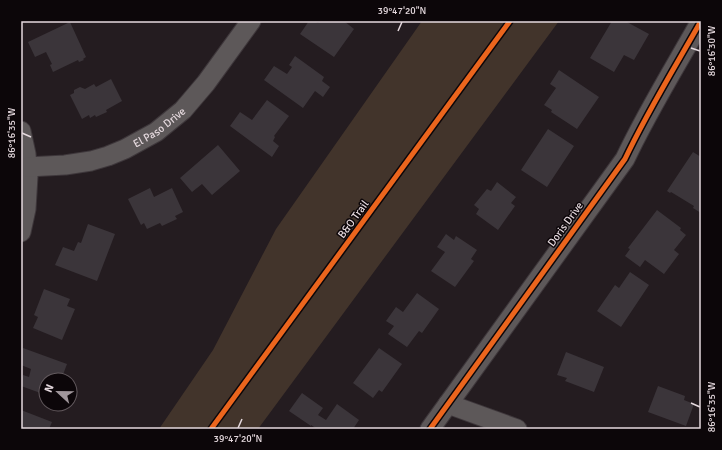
<svg xmlns="http://www.w3.org/2000/svg" width="722" height="450" font-family="Signika,sans-serif">
  <style>
    .green { fill: #42342b }
    .building { fill: #3b353a }
    .lines { fill: none; stroke-linecap: round; stroke-linejoin: round }
    .minor-casing { stroke: #3e373b; stroke-width: 21 }
    .minor { stroke: #5d5859; stroke-width: 19 }
    .cycleway-casing { stroke: #0c0609; stroke-width: 8 }
    .cycleway { stroke: #eb651d; stroke-width: 5 }
    .ticks { fill: none; stroke: #e5d9de; stroke-width: 1.5 }
    .labels { text-anchor: middle; stroke-width: 3; stroke-linejoin: round; paint-order: stroke }
    .street-label { font-size: 11px; fill: #e5d9de; stroke: #0c0609 }
    .neatline { fill: none; stroke: #e5d9de; stroke-width: 1.5 }
    .ticks-label { font-size: 10px; text-anchor: middle; fill: #e5d9de }
  </style>
  <rect width="100%" height="100%" fill="#241c20"/>
  <path class="green" d="M422,21H559L258,429H159L213,350L276,229Z"/>
  <path class="building" d="M309,21H314L318,23L320,21H344L354,29L334,57L300,34Z
    M612,21H625L649,34L634,60L624,55L614,72L590,58Z
    M70,22L86,57L83,59L84,60L79,62L78,60L53,72L50,65L52,64L46,52L35,57L28,42Z
    M295,56L324,77L322,81L330,87L323,97L315,91L303,108L264,80L274,66L287,74L292,67L289,65Z
    M559,70L599,97L577,129L551,112L552,110L544,105L556,88L550,84Z
    M111,79L122,101L106,110L107,112L96,117L95,115L90,118L89,115L82,119L70,95L74,93V90L80,87L85,89L94,84L96,87Z
    M267,100L289,116L274,136L275,137L273,141L279,146L272,157L230,126L240,112L252,120Z
    M548,129L574,146L547,187L521,170Z
    M218,145L240,171L212,195L202,184L192,192L180,178Z
    M693,152L701,157V213L693,208L694,206L671,192L670,193L667,191Z
    M497,182L516,197L511,203L515,206L498,230L476,214L479,209L474,205L487,189L491,191Z
    M150,188L154,197L172,188L183,212L175,216L177,219L162,226L160,223L147,229L144,223L141,225L128,199Z
    M657,210L681,228L680,230L686,235L674,250L679,254L664,274L645,260L640,267L625,256L630,249L628,248Z
    M88,224L115,234L97,281L55,265L63,247L74,251L78,242L81,243Z
    M446,234L454,240L456,236L477,250L471,259L474,261L455,287L431,271L445,252L437,247Z
    M630,272L649,285L621,327L597,311L615,285L619,288Z
    M44,289L70,299L67,306L75,309L62,340L33,328L38,317L34,315Z
    M417,293L439,309L422,333L419,331L407,347L388,334L394,326L386,321L396,307L403,312Z
    M23,348L67,364L61,380H46V395L21,386V380L23,375L29,377L31,369L21,365V353Z
    M379,348L402,364L382,392L379,390L373,398L353,383Z
    M566,352L604,367L594,392L565,381L567,378L557,375Z
    M658,386L685,396L684,400L694,404L686,426L648,412Z
    M302,393L323,408L318,415L326,420L337,404L359,420L353,429H317L311,425V426L289,411Z
    M21,410L52,422L49,429H21Z"/>
  <g class="lines">
    <g class="minor-casing">
      <g id="minor">
        <path d="M21,131L26,154L28,176L26,209L21,232"/>
        <path id="s1" d="M27,167L65,165L91,161L108,156L125,149L156,132L183,110L206,83L251,21"/>
        <path d="M448,404L517,429"/>
        <path d="M430,429L625,159C647,112 675,67 701,21"/>
      </g>
    </g>
    <use href="#minor" class="minor"/>
    <g class="cycleway-casing">
      <path id="cycleway" d="M211,429L510,21
        M430,429L625,159C647,112 675,67 701,21"/>
    </g>
    <use href="#cycleway" class="cycleway"/>
  </g>
  <path class="ticks" d="M398,31L402,22M691,48L700,51M22,133L31,137M691,403L700,407M238,428L242,419"/>
  <g class="labels">
    <g class="street-label">
      <text dy="4" stroke="none"><textPath href="#s1" startOffset="141">El Paso Drive</textPath></text>
      <text transform="translate(353 219) rotate(-54)" y="4">B&amp;O Trail</text>
      <text transform="translate(565 224) rotate(-54)" y="4">Doris Drive</text>
    </g>
  </g>
  <rect width="722" height="450" fill="none" stroke="#0c0609" stroke-width="44"/>
  <g transform="translate(58 392) rotate(292)"><circle r="19" fill="#0c0609" stroke="#635a5e"/>
  <path d="M0-3L7 15L0 10L-7 15Z" fill="#a1979c"/>
  <text y="-6" font-size="11" font-weight="bold" text-anchor="middle" fill="#e5d9de">N</text>
  </g>
  <rect x="22" y="22" width="678" height="406" class="neatline"/>
  <g class="ticks-label">
    <text x="402" y="14">39°47'20"N</text>
    <text transform="translate(711 51) rotate(-90)" y="4">86°16'30"W</text>
    <text transform="translate(11 133) rotate(-90)" y="4">86°16'35"W</text>
    <text transform="translate(711 407) rotate(-90)" y="4">86°16'35"W</text>
    <text x="238" y="442">39°47'20"N</text>
  </g>
</svg>
